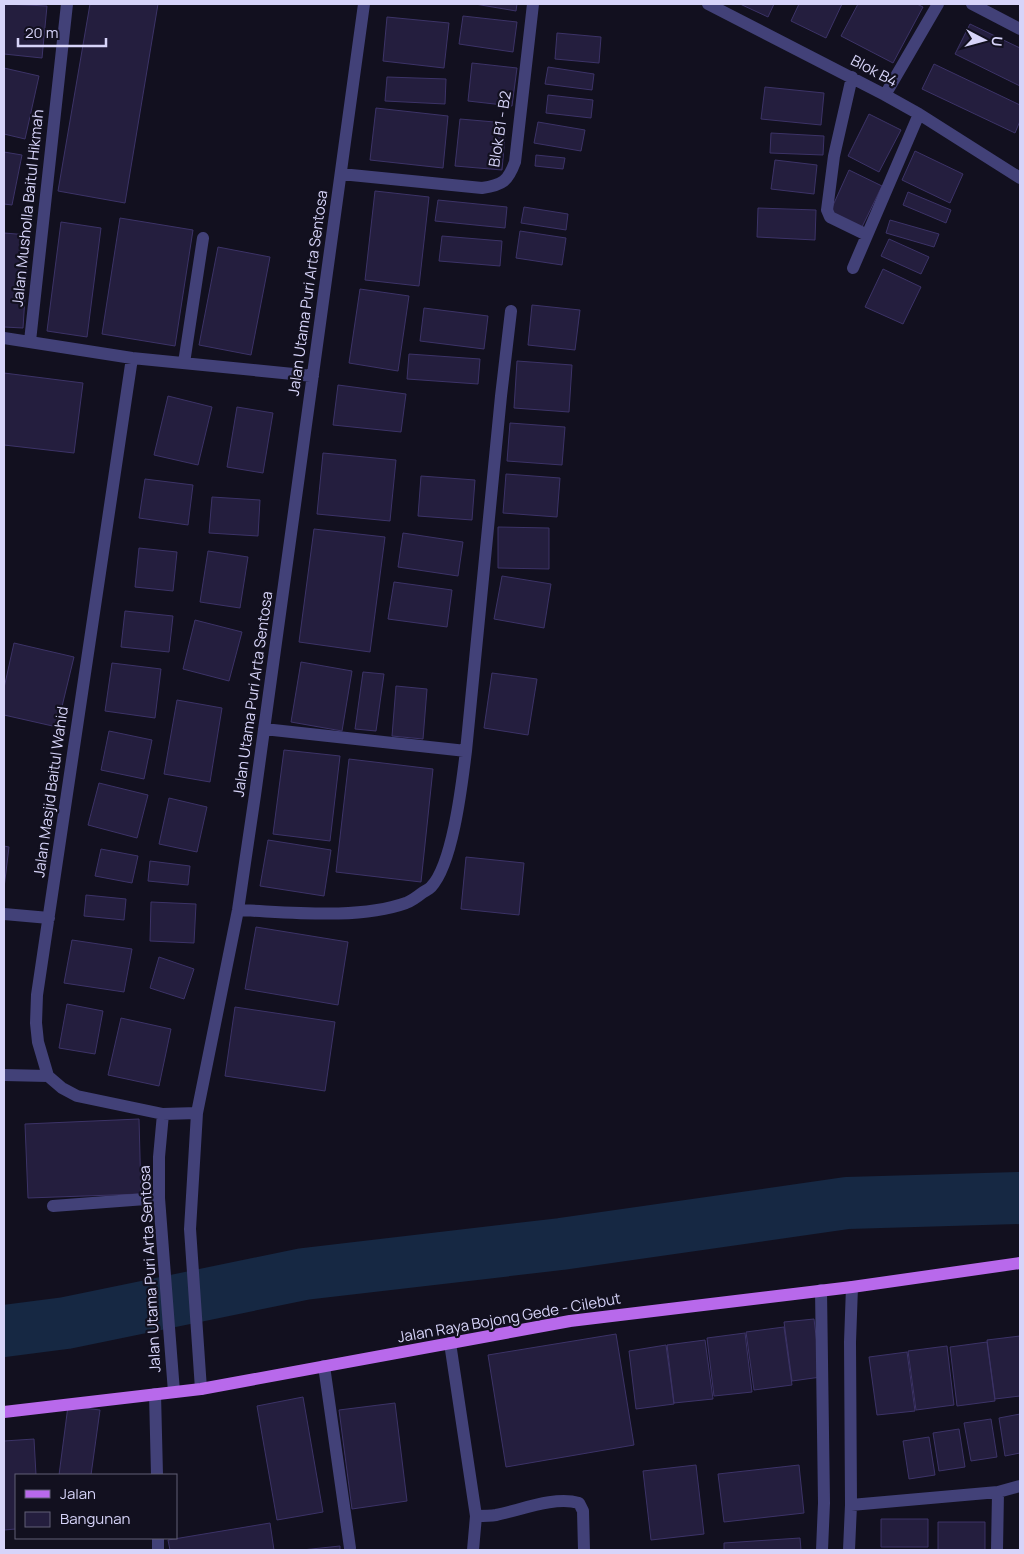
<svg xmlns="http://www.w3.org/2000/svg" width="1024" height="1554" font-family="Manrope,sans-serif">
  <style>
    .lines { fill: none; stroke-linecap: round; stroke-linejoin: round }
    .river { stroke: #162843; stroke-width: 52 }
    .building { fill: #241e3e; stroke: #3c3367 }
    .minor { stroke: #424178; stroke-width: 12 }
    .major { stroke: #b869eb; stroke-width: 12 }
    .labels { text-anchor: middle; stroke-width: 4.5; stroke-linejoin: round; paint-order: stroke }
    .street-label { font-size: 15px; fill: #d7d4f9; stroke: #12101f }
  </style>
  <rect width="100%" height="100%" fill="#12101f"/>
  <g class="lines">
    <path class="river" d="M4,1331L66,1323L304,1274L561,1244L847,1203L1020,1198"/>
  </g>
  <path class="building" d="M4,4L47,6L42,58L4,54Z
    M90,4H158L125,203L58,191Z
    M475,4H517L516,11Z
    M740,4H774L768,17Z
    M799,4H842L826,38L791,21Z
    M858,4H917L923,7L893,63L841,36Z
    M463,16L517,22L513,52L459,44Z
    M387,17L449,23L444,68L383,61Z
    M970,24L1020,48V86L955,54Z
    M557,33L601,37L599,63L555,59Z
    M472,63L517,68L512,106L468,101Z
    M934,64L1020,105V121L1015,133L922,89Z
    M548,67L594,74L592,90L545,84Z
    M4,68L39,76L25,139L4,134Z
    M387,77L446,79L445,104L385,101Z
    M765,87L824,93L821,125L761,119Z
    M548,95L593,100L591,118L546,113Z
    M376,108L448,116L443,168L370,160Z
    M869,114L901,130L879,172L848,156Z
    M460,119L506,123L502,170L455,166Z
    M538,122L585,130L581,151L534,143Z
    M771,133L824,136L823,155L770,153Z
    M915,151L963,174L950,203L902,180Z
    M4,152L22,155L12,205L4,204Z
    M536,155L565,158L563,169L535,166Z
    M775,160L817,165L814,194L771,189Z
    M849,170L882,186L862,227L830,212Z
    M375,191L429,197L419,286L365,280Z
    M908,192L951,210L946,223L903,205Z
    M438,200L507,207L505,228L435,221Z
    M524,207L568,214L566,230L521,223Z
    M758,208L816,210L815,240L757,237Z
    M120,218L193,230L175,346L102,334Z
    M890,220L939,234L934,247L886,233Z
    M61,222L101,228L87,337L47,331Z
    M520,231L566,238L562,265L516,258Z
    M4,233L29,235L23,328L4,327Z
    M442,236L502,241L500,266L439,261Z
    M889,239L929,257L921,274L881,256Z
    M218,247L270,257L251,355L199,345Z
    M883,269L921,287L903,324L865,307Z
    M360,289L409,296L398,371L349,363Z
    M532,305L580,310L575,350L528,345Z
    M424,308L488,316L484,349L420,341Z
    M409,354L480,359L478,384L407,379Z
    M517,361L572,365L569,412L514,408Z
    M4,373L83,383L74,453L4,445Z
    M338,385L406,394L401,432L333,425Z
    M168,396L212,407L198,465L154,455Z
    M237,407L273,413L263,473L227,467Z
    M510,423L565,427L562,465L507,461Z
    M323,453L396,460L390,521L317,514Z
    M506,474L560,478L557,517L503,513Z
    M421,476L475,480L472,520L418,516Z
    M145,479L193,485L188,525L139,518Z
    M212,497L260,500L258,536L209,533Z
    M498,527L549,528V569L498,568Z
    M314,529L385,537L370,652L299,642Z
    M403,533L463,542L458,576L398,567Z
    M139,548L177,552L173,591L135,587Z
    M208,551L248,557L240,608L200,602Z
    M502,576L551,584L544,628L494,619Z
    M394,582L452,590L447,627L388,619Z
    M125,611L173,616L169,652L121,647Z
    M195,620L242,632L229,681L183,669Z
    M14,643L74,657L57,727L4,715V688Z
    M301,662L352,671L342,731L291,722Z
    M112,663L161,669L155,718L105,711Z
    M363,672L384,674L376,731L355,729Z
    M492,673L537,679L528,735L484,728Z
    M396,686L427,689L423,739L392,736Z
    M177,700L222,708L210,782L164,774Z
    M109,731L152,740L144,779L101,770Z
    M284,750L340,756L330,841L273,834Z
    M349,759L433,769L421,882L336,872Z
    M99,783L148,795L137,838L88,825Z
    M169,798L207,807L197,852L159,844Z
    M268,840L331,850L324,896L260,886Z
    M4,846L9,847L4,888Z
    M101,849L138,856L132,883L95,876Z
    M466,857L524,863L519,915L461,909Z
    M150,861L190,866L188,885L148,881Z
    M86,895L126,899L124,920L84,916Z
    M151,902L196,904L194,943L150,941Z
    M256,927L348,942L338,1005L245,989Z
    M72,940L132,949L124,992L64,983Z
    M159,957L194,969L184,999L150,988Z
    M67,1004L103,1011L95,1054L59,1048Z
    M235,1007L335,1022L325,1091L225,1076Z
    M121,1018L171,1029L159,1086L108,1075Z
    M139,1119L141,1194L28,1198L25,1124Z
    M814,1319L821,1377L792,1381L784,1322Z
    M784,1327L792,1385L754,1390L746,1332Z
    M745,1333L752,1392L714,1396L707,1338Z
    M616,1334L634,1445L506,1467L488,1355Z
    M1020,1336V1396L995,1399L987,1340Z
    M705,1340L713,1399L674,1403L667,1345Z
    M987,1342L995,1401L957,1406L950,1347Z
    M666,1345L674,1404L636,1409L629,1351Z
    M947,1346L954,1405L916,1410L908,1351Z
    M907,1352L915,1411L877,1415L869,1357Z
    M303,1397L323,1512L277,1520L257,1406Z
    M395,1403L407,1501L352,1509L339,1410Z
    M68,1406L100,1410L91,1475H59Z
    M1020,1414V1453L1005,1456L999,1418Z
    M991,1419L997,1457L971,1461L964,1423Z
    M959,1429L965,1467L939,1471L933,1433Z
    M929,1437L935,1475L909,1479L903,1441Z
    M34,1439L36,1475H16V1529L4,1530V1441Z
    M696,1465L704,1534L651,1540L643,1471Z
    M799,1465L804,1513L724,1522L718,1474Z
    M881,1519H928V1547H881Z
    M938,1522H985V1550H938Z
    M270,1523L274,1550H170L168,1540Z
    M800,1538L801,1550H724V1543Z
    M340,1546V1550H302Z"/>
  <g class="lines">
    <path class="minor" d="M708,4L885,95L919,114L1020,178
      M972,4L1020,29
      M852,77L834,156L827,210L830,217L867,235
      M885,95L938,4
      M341,174L482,188C503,185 508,181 515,162L533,4
      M853,268L919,114
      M4,338L132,358L313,376
      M30,341L67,4
      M132,358L37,995L36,1023L38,1042L48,1076L62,1088L77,1096L163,1114L197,1113
      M184,363L203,238
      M264,729L466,751
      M238,910C289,912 358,920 406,903C411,901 417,897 422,893C425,891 429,889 431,887C453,864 462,783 466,751L501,396L511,311
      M4,914L49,918
      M4,1075L48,1076
      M163,1114L159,1157V1198L174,1392
      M53,1206L159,1198
      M852,1287L850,1342L851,1505L998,1492L1020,1486
      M821,1290L824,1503L822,1550
      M450,1343L476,1516L473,1550
      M324,1366L350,1548
      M201,1389L190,1229L197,1113L238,910L255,795L364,4
      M155,1394L157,1475
      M476,1516C483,1516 490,1516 496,1515C521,1510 554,1496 579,1503L583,1511L584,1550
      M158,1538V1550
      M849,1550L851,1505
      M997,1550L998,1492"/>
    <path class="major" d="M4,1412L201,1389L570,1321L852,1287L1020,1263"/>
  </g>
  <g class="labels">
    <g class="street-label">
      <text transform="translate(874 71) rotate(28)" y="5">Blok B4</text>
      <text transform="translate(500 129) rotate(-81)" y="5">Blok B1 - B2</text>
      <text transform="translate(28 208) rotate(-84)" y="5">Jalan Musholla Baitul Hikmah</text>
      <text transform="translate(308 293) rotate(-82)" y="5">Jalan Utama Puri Arta Sentosa</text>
      <text transform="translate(253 694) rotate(-82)" y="5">Jalan Utama Puri Arta Sentosa</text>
      <text transform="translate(51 792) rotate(-82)" y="5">Jalan Masjid Baitul Wahid</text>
      <text transform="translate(150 1269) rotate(-93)" y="5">Jalan Utama Puri Arta Sentosa</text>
      <text transform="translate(509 1318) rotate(-10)" y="5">Jalan Raya Bojong Gede - Cilebut</text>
    </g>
  </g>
  <rect width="1024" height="1554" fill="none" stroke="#d7d4f9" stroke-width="10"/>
  <rect x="15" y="1474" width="162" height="65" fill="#12101f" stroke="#615e76"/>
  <rect x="25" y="1490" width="25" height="8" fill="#b869eb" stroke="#615e76"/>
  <text x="60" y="1499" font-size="15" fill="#d7d4f9">Jalan</text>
  <rect x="25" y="1512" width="25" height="15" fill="#241e3e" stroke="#615e76"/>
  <text x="60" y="1524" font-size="15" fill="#d7d4f9">Bangunan</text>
  <g transform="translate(984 40) rotate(96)" stroke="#12101f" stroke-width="4" paint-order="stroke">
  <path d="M0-4L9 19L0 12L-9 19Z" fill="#d7d4f9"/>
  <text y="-8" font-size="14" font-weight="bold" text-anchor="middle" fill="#d7d4f9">U</text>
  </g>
  <path d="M18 38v8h88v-8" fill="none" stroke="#d7d4f9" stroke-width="2.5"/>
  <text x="25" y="38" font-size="15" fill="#d7d4f9" stroke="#12101f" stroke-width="4" paint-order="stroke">20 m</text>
</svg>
